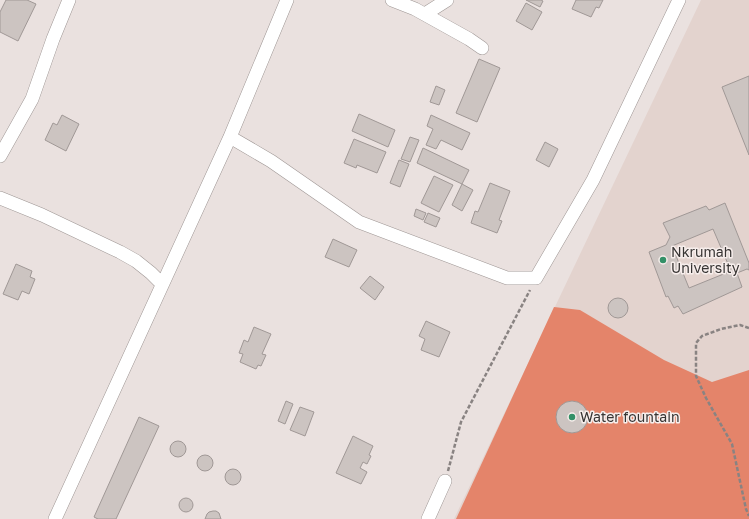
<svg xmlns="http://www.w3.org/2000/svg" width="749" height="519" font-family="'Golos Text',sans-serif">
  <style>
    .built { fill: #e3d3ce }
    .forest { fill: #e4846a }
    .building { fill: #ccc4c1; stroke: #a09896; fill-rule: evenodd }
    .lines { fill: none; stroke-linecap: round; stroke-linejoin: round }
    .minor-casing { stroke: #9e9694; stroke-width: 14 }
    .path { stroke: #898382; stroke-width: 2.5; stroke-dasharray: 4 2; stroke-linecap: butt }
    .minor { stroke: #fff; stroke-width: 13 }
    .poi-dot { fill: #339067; stroke: #f7eeec; stroke-width: 1.5 }
    .labels { text-anchor: middle; stroke-width: 3; stroke-linejoin: round; paint-order: stroke }
    .poi-label { font-size: 14px; fill: #373433; stroke: #f7eeec; text-anchor: start }
  </style>
  <rect width="100%" height="100%" fill="#eae1df"/>
  <path class="built" d="M701,0H749V519H454Z"/>
  <path class="forest" d="M554,307L580,310L664,360L712,382L749,370V519H456Z"/>
  <path class="building" d="M6,0H27L36,4L18,41L0,32V12Z
    M526,0H541L543,1L540,7Z
    M576,0H603L599,8L596,7L591,17L572,9Z
    M526,3L542,12L532,30L516,21Z
    M479,59L500,68L477,122L456,113Z
    M749,76V155L722,87Z
    M436,86L445,90L439,105L430,102Z
    M359,114L395,130L388,147L352,131Z
    M62,115L79,124L66,151L45,140L53,123L57,125Z
    M431,115L470,133L462,150L441,140L436,149L426,145L433,129L427,126Z
    M410,137L419,140L410,162L401,159Z
    M354,139L386,152L377,173L357,165L356,168L344,163Z
    M545,142L558,149L549,167L536,160Z
    M423,148L469,170L462,184L417,163Z
    M399,160L409,164L400,187L390,183Z
    M434,176L453,185L439,212L421,203Z
    M490,183L510,191L499,220L502,221L497,233L471,223L475,211L478,212Z
    M462,184L473,190L462,211L452,205Z
    M725,203L749,263V270L747,269L737,273L742,287L683,314L678,306L674,308L668,296L666,297L649,252L666,245L670,237L663,223L706,206L709,210ZM713,229L731,271L689,288L672,246Z
    M416,209L426,213L423,220L414,216Z
    M428,213L440,218L436,227L424,222Z
    M333,239L357,250L349,267L325,257Z
    M16,264L32,271L30,277L35,279L29,294L22,291L18,300L3,294Z
    M370,276L384,287L375,300L360,288Z
    M608 308a10 10 0 1 1 20 0a10 10 0 1 1-20 0Z
    M426,321L450,332L439,357L421,350L425,339L419,336Z
    M254,327L271,334L262,354L266,355L261,366L258,365L256,369L240,362L243,354L239,353L244,340L248,342Z
    M286,401L293,404L285,424L278,421Z
    M556 417a16 16 0 1 1 32 0a16 16 0 1 1-32 0Z
    M300,407L314,412L305,436L290,430Z
    M139,417L159,426L116,519H98L94,517Z
    M353,436L373,446L369,455L371,456L367,464L363,462L360,468L367,472L361,484L336,473Z
    M170 449a8 8 0 1 1 16 0a8 8 0 1 1-16 0Z
    M197 463a8 8 0 1 1 16 0a8 8 0 1 1-16 0Z
    M225 477a8 8 0 1 1 16 0a8 8 0 1 1-16 0Z
    M179 505a7 7 0 1 1 14 0a7 7 0 1 1-14 0Z
    M213,511H216L219,513L221,519H205L207,514L209,512Z"/>
  <g class="lines">
    <g class="minor-casing">
      <path id="minor" d="M392,0L415,9L469,39L482,48
        M425,14L447,0
        M230,137L271,161L359,222L507,278H536L593,180L679,0
        M0,156L32,99L53,39L69,0
        M0,198L42,215L120,252L136,261L151,273L162,284
        M55,519L230,137L287,0
        M428,519L445,481"/>
    </g>
    <path class="path" d="M749,328L740,325L721,329L702,336L696,343V376L706,398L732,444L746,509L749,516
      M448,471L461,422L530,290"/>
    <use href="#minor" class="minor"/>
  </g>
  <g class="poi-dot">
    <circle cx="663" cy="260" r="4"/>
    <circle cx="572" cy="417" r="4"/>
  </g>
  <g class="labels">
    <g class="poi-label">
      <text x="671" y="257">Nkrumah<tspan x="671" dy="16">University</tspan></text>
      <text x="580" y="422">Water fountain</text>
    </g>
  </g>
</svg>
